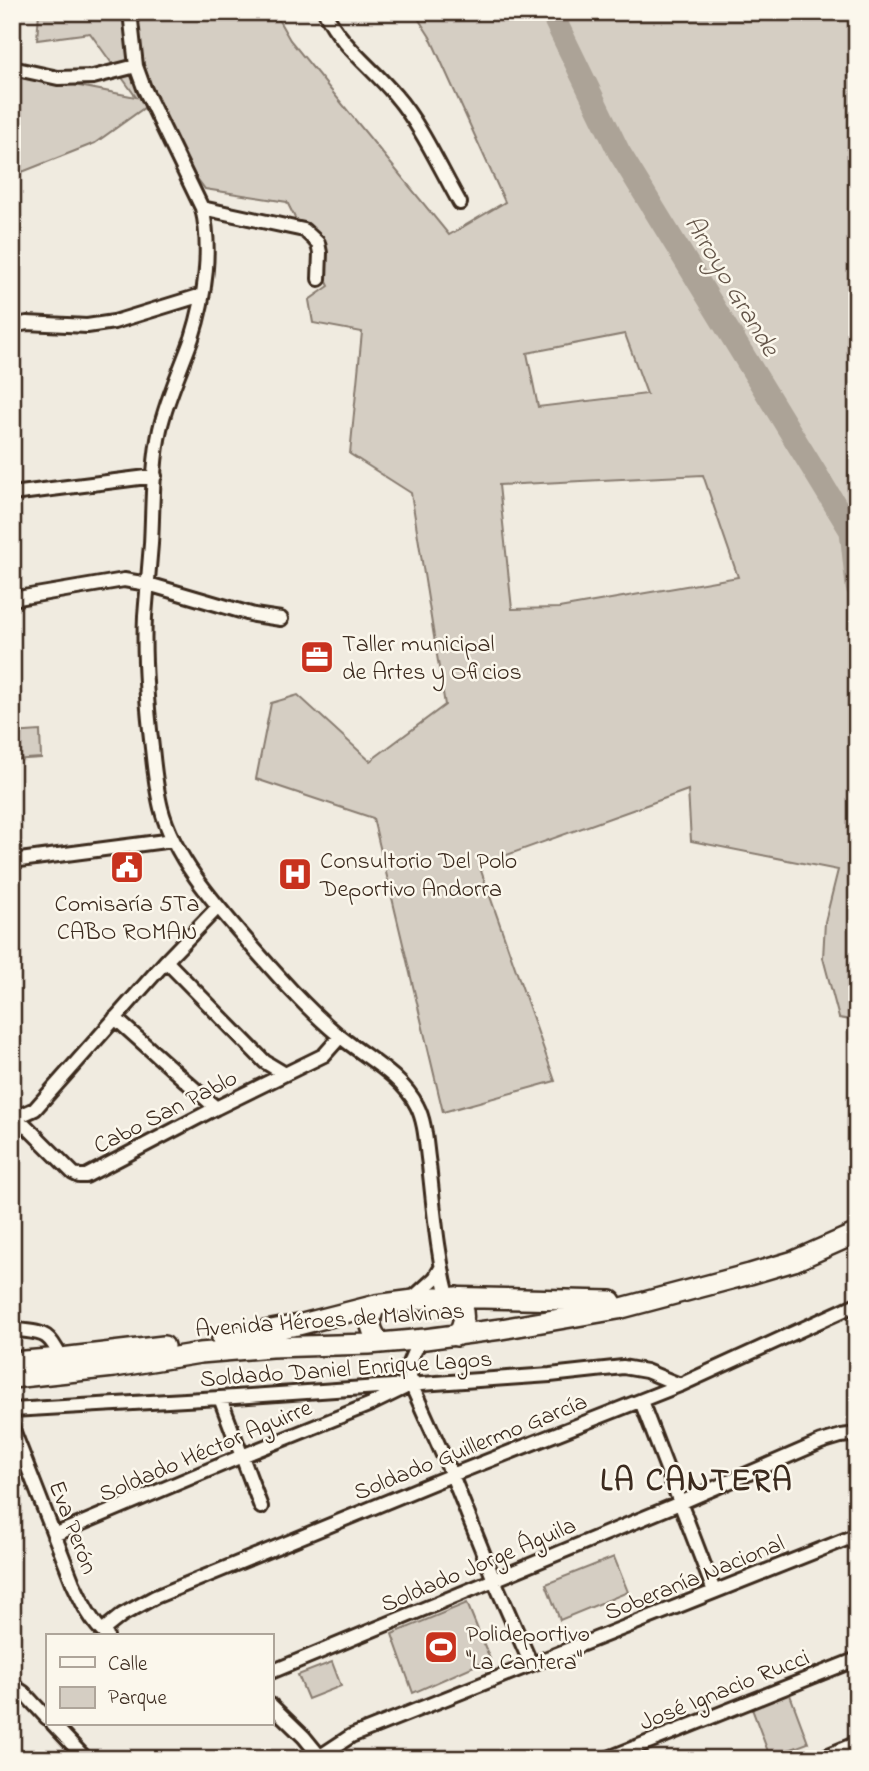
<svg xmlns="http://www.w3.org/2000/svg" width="869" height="1771" font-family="'Indie Flower',sans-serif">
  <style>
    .green { fill: #d5cec3; stroke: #887c70; stroke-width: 2; fill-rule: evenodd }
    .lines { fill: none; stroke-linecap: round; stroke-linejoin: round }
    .river { stroke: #aca397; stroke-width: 23 }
    .minor-casing { stroke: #3b2a1e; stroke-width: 18 }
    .highway-casing { stroke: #3b2a1e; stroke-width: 24 }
    .minor { stroke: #fbf7ec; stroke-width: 12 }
    .highway { stroke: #fbf7ec; stroke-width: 19 }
    .labels { text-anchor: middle; stroke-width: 5; stroke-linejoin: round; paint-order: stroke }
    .poi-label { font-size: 24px; fill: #3b2a1e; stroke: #fbf7ec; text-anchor: start }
    .street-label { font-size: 24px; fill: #3b2a1e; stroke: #fbf7ec }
    .water-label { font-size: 26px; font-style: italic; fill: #635448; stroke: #fbf7ec }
    .district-label { font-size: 32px; font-weight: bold; letter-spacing: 2px; fill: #3b2a1e; stroke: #fbf7ec }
  </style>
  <rect width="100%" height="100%" fill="#f0ebe0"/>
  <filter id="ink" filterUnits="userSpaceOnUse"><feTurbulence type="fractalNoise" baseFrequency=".0143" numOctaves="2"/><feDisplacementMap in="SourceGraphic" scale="14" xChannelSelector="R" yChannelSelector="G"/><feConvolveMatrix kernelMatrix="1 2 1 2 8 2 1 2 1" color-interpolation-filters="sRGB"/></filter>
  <g filter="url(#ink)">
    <path class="green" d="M39,12H274L290,40L449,235L505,202L430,37L414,12H857V1021L839,1018L823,958L825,922L838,870L691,841L688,790L479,865L555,1081L443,1112L373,818L256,779L271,703L298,695L370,761L445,705L411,493L350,454L362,332L313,323L309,300L329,286L287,202L205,189L144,108L95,143L12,176V73L136,97L90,33L37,40ZM625,334L647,394L538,407L527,353ZM703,475L738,577L559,608L512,609L499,485Z
      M40,731L41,758L12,760V733Z
      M614,1557L628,1592L560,1620L546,1584Z
      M467,1603L490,1659L413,1693L392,1634Z
      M332,1662L341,1686L308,1699L298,1675Z
      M789,1692L808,1743L770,1757L751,1706Z"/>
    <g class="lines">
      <path class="river" d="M551,12L619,152L851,531L857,587"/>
      <g class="minor-casing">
        <path id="minor" d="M130,12L136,66L144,88L202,208C212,249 205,297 192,338C181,369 167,398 160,429C152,466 153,506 151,544C149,568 147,592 145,616C143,659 147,705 152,748C154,768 156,788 161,808C174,858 216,905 249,943C277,975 305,1007 337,1034C363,1056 402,1075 417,1106C426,1123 426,1147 429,1165C434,1209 437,1253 448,1296
          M325,12C341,46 372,67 395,95C421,125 440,168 460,203
          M12,68L58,78L93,77L136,66
          M202,208L304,230L318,243L320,253L319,279
          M12,326L27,323L87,326L114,322L202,295
          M12,494L155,476
          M12,599L124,580L148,584L254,615L281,619
          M12,861L173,840
          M166,961L265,1062L285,1074
          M115,1018L216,1108
          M18,1118L73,1173L79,1176H86L216,1108L324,1055L340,1037
          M13,1119L35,1109L166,961L218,907
          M413,1298L435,1278L441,1268
          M12,1329C43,1334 47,1329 61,1358
          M425,1339L415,1349L409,1363L411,1384L452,1475L494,1580L531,1664
          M220,1398L261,1507
          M641,1401L714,1591
          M12,1410L220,1398L550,1375L623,1367L646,1371L680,1385
          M12,1427L73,1583C82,1602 91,1622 107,1636
          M54,1535L242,1456L371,1404L404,1388
          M102,1631L122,1615L155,1597L452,1475L680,1385L857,1304
          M271,1672L680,1503L821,1442L841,1436L857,1434
          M12,1685L24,1693L47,1718
          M271,1705L304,1737L322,1759
          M53,1724L86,1759
          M316,1759L351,1736L857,1535
          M606,1759L857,1659
          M819,1759L857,1743"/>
      </g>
      <g class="highway-casing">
        <path id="highway" d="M456,1297C466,1310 466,1323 456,1336
          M376,1305C368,1319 369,1331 381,1343
          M222,1339L298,1325L376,1305L437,1297L611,1301
          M12,1362L61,1358L164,1346
          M12,1378L114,1367L200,1353L271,1347L369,1344L425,1339L501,1329L618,1309L750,1274L794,1261L857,1233"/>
      </g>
      <use href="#minor" class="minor"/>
      <use href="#highway" class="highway"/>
    </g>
  </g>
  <defs>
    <g id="office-square" transform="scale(1.75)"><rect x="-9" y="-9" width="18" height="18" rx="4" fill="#c8321e" stroke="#fbf7ec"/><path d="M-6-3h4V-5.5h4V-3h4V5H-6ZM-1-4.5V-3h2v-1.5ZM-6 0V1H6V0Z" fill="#fff"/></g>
    <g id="civic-square" transform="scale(1.75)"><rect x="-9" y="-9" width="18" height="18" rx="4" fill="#c8321e" stroke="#fbf7ec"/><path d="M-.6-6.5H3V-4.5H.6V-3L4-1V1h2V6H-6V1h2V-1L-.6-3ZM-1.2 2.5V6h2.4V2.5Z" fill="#fff"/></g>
    <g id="hospital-square" transform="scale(1.75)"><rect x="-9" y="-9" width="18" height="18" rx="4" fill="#c8321e" stroke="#fbf7ec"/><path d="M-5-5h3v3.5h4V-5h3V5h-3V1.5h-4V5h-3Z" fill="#fff"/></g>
    <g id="stadium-square" transform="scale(1.75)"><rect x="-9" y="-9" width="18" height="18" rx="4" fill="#c8321e" stroke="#fbf7ec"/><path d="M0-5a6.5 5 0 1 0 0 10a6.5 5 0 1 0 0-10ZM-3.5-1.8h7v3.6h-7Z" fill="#fff"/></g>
  </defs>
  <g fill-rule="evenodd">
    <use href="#office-square" x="317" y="657"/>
    <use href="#civic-square" x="127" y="867"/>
    <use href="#hospital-square" x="295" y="874"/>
    <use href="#stadium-square" x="441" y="1647"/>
  </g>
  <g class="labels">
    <g class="poi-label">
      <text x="342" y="651">Taller municipal<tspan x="342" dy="28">de Artes y Oficios</tspan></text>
      <text x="320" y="868">Consultorio Del Polo<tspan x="320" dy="28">Deportivo Andorra</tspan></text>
      <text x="127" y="911" text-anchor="middle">Comisaría 5Ta<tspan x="127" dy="28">CABO ROMAN</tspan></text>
      <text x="466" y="1641">Polideportivo<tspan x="466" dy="28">"La Cantera"</tspan></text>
    </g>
    <g class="street-label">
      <text transform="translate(165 1111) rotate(-27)" y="8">Cabo San Pablo</text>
      <text transform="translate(330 1319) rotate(-4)" y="8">Avenida Héroes de Malvinas</text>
      <text transform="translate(346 1368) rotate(-4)" y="8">Soldado Daniel Enrique Lagos</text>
      <text transform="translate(470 1446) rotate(-22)" y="8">Soldado Guillermo García</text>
      <text transform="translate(205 1450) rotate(-23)" y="8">Soldado Héctor Aguirre</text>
      <text transform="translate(74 1527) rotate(69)" y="8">Eva Perón</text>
      <text transform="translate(478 1564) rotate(-23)" y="8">Soldado Jorge Águila</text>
      <text transform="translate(694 1577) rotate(-22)" y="8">Soberanía Nacional</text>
      <text transform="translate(724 1689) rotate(-22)" y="8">José Ignacio Rucci</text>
    </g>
    <g class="water-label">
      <text transform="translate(733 285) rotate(59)" y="9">Arroyo Grande</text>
    </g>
    <g class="district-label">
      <text x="697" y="1490">LA CANTERA</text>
    </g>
  </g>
  <rect width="869" height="1771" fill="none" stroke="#fbf7ec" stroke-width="42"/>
  <rect x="21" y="21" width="827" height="1729" fill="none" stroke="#3b2a1e" stroke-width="2.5" filter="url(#ink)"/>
  <rect x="46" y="1634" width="228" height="91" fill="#fbf7ec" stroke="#aea59a" stroke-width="2"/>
  <rect x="60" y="1657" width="35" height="10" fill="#fbf7ec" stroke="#aea59a" stroke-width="2"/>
  <text x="108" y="1670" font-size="21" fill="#3b2a1e">Calle</text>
  <rect x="60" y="1687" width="35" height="21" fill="#d5cec3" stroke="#aea59a" stroke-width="2"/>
  <text x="108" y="1704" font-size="21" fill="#3b2a1e">Parque</text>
</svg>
